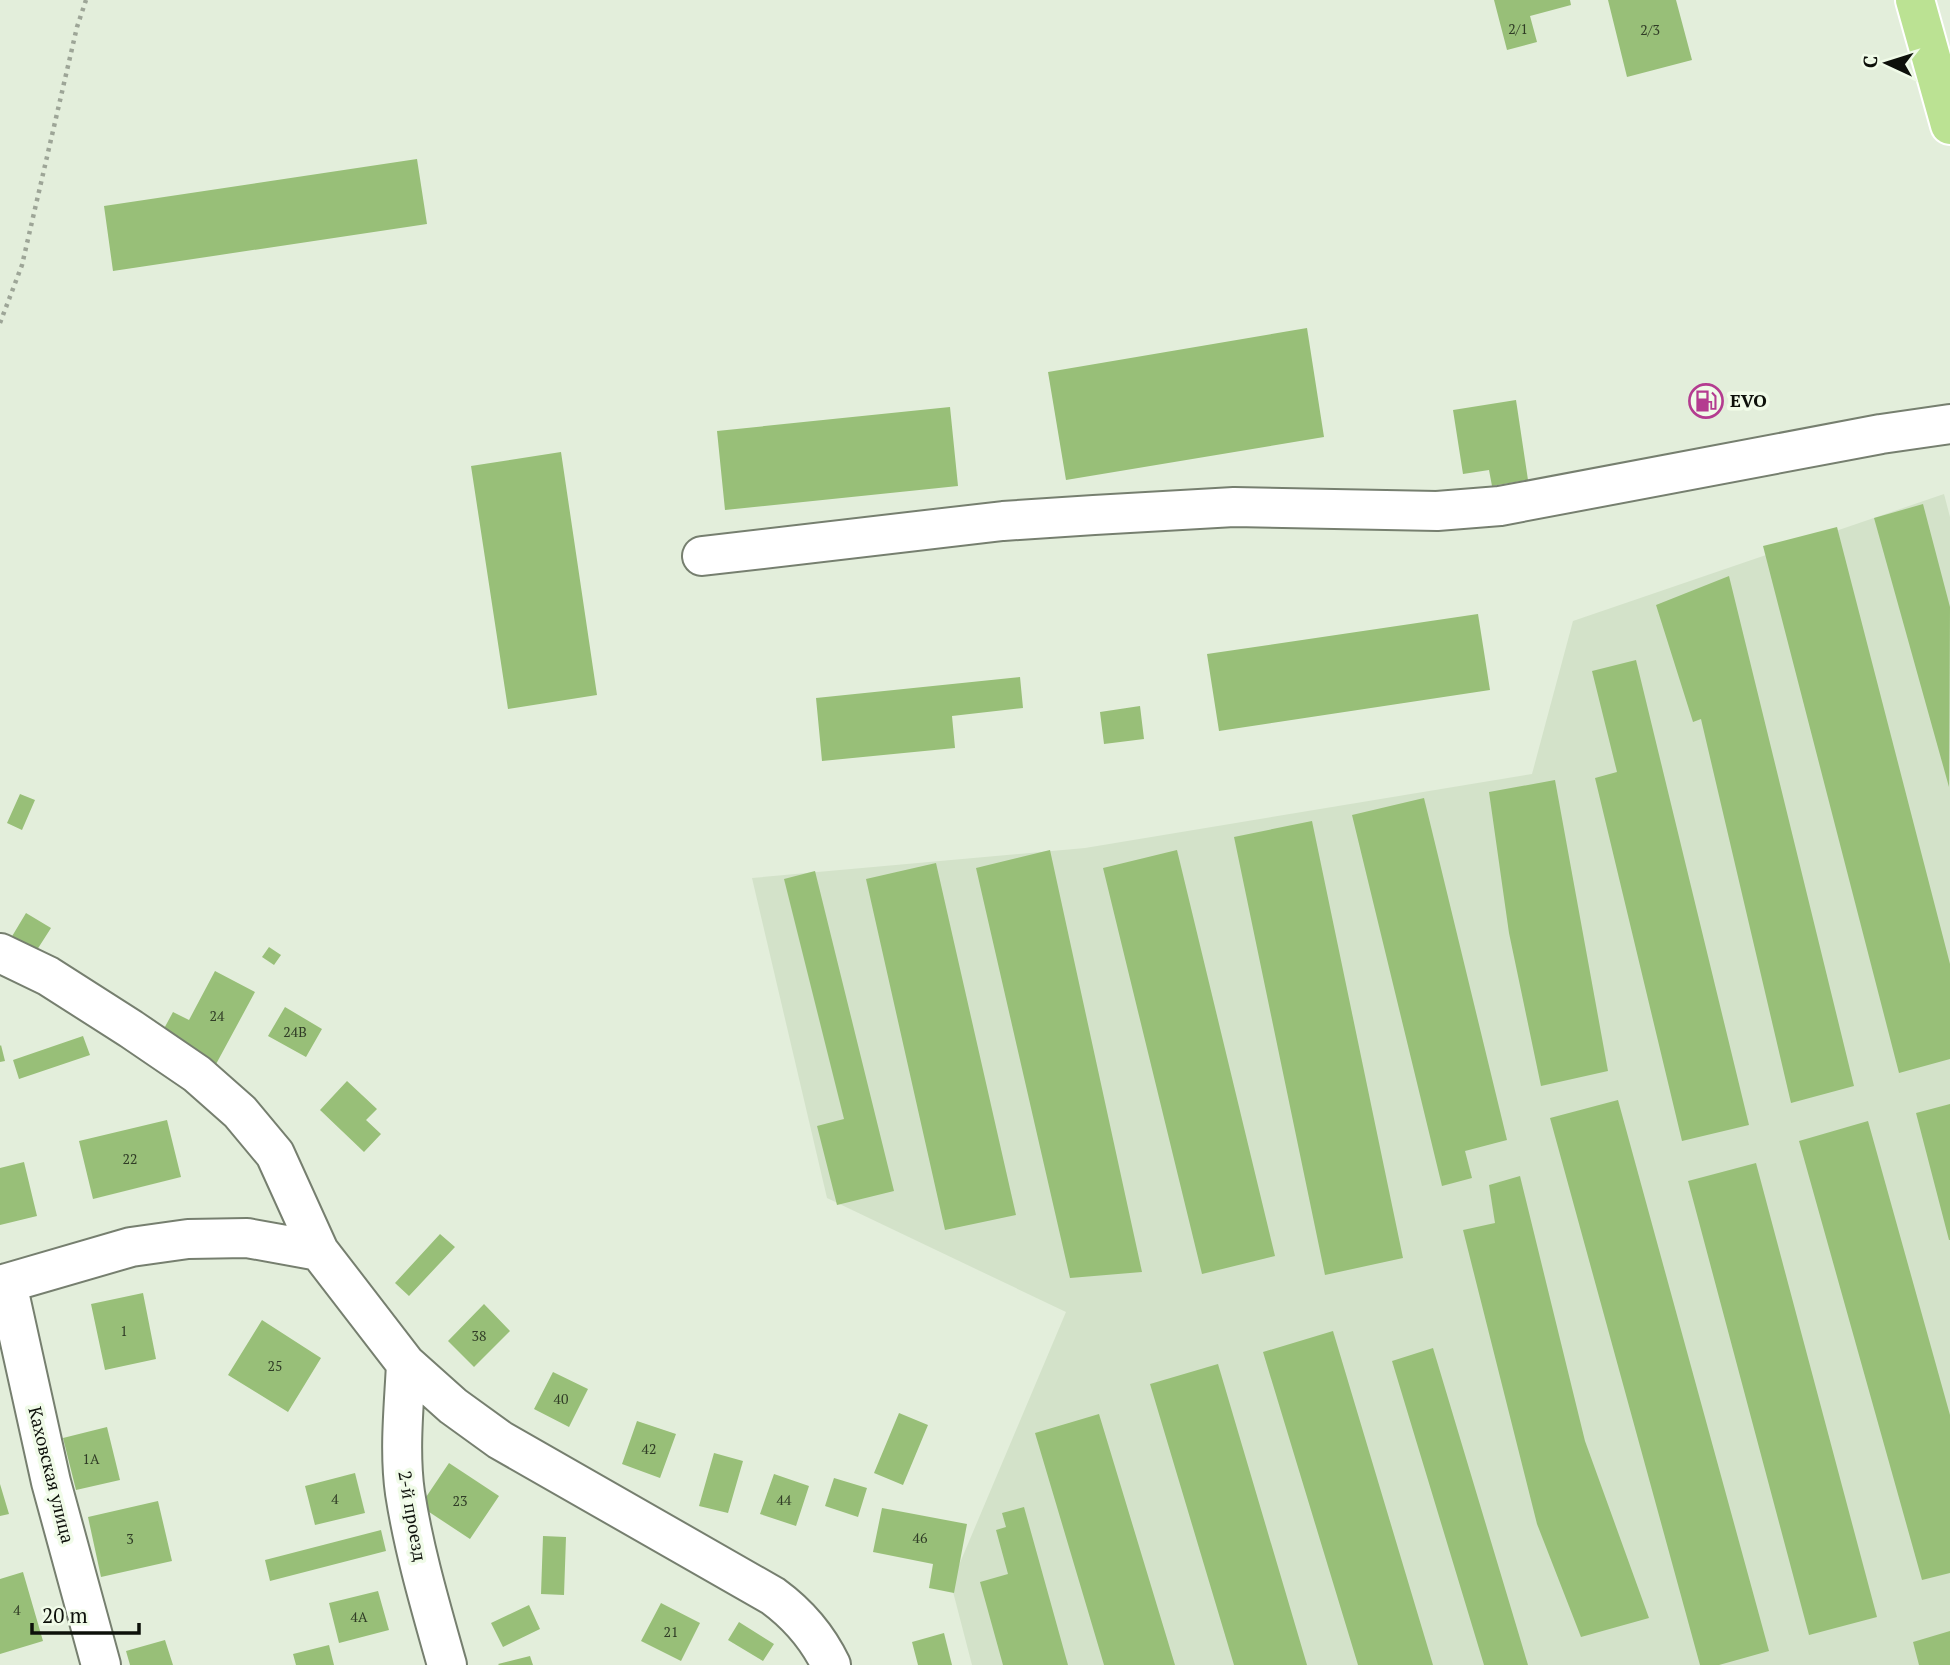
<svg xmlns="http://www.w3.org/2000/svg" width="1950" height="1665" font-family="'PT Serif',serif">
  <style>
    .built { fill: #d3e2c9 }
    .building { fill: #98bf78 }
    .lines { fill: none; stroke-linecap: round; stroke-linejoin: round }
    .minor-casing { stroke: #767f6f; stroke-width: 42 }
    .major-casing { stroke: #fff; stroke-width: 42 }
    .path { stroke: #9da597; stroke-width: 4.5; stroke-dasharray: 3.5 5; stroke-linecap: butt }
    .minor { stroke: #fff; stroke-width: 38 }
    .major { stroke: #bbe293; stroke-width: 38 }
    .labels { text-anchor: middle; stroke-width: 7; stroke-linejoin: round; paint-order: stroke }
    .number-label { font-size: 14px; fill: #303c26 }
    .poi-label { font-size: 18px; font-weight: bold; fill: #0d100a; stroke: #f0fbe8; text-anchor: start }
    .street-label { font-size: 18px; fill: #0d100a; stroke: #f0fbe8 }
  </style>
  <rect width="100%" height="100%" fill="#e3eedb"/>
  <path class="built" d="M1944,494L1950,517V1665H972L951,1584L1066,1312L827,1198L752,878L1085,848L1532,774L1573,621Z"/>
  <path class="building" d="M1494,0H1570L1571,5L1530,16L1537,42L1507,50Z
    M1608,0H1676L1692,60L1627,77Z
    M417,159L427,224L113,271L104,206Z
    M1307,328L1324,437L1066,480L1048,372Z
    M1516,400L1528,480L1492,486L1489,470L1463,474L1453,410Z
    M950,407L958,486L725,510L717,431Z
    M561,452L597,695L508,709L471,466Z
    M1923,504L1950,607L1949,787L1874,518Z
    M1837,527L1950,964V1059L1899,1073L1763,546Z
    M1729,576L1854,1086L1791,1103L1701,719L1693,722L1656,605Z
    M1478,614L1490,690L1219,731L1207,654Z
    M1636,660L1749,1125L1682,1141L1595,778L1617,772L1592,671Z
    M1020,677L1023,708L952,716L955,748L822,761L816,698Z
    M1140,706L1144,739L1104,744L1100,712Z
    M1555,780L1608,1071L1541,1086L1509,933L1489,792Z
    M20,794L35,800L22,830L7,823Z
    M1424,798L1507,1140L1465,1151L1472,1178L1442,1186L1352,815Z
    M1312,821L1403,1258L1325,1275L1234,837Z
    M1050,850L1142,1272L1070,1278L976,868Z
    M1177,850L1275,1256L1202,1274L1103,868Z
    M936,863L1016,1215L945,1230L866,879Z
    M815,871L894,1191L837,1205L817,1126L844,1119L784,879Z
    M26,913L51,928L35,953L11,938Z
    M269,947L281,955L274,965L262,957Z
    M215,971L255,992L215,1066L160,1036L173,1012L189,1020Z
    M285,1007L322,1029L306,1057L268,1036Z
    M83,1036L90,1055L19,1079L13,1060Z
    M1,1045L5,1061L0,1062V1046Z
    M347,1081L377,1109L366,1120L381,1134L364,1152L320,1110Z
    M1618,1100L1769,1651L1719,1665H1700L1550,1118Z
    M1950,1104V1240H1949L1916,1113Z
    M167,1120L181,1177L93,1199L79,1141Z
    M1868,1121L1950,1415V1573L1922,1580L1799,1141Z
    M24,1162L37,1216L0,1225V1168Z
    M1756,1163L1877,1617L1809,1635L1688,1181Z
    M1520,1176L1585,1441L1649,1618L1581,1637L1537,1524L1463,1230L1495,1223L1489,1185Z
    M440,1234L455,1247L409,1296L395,1283Z
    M143,1293L156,1359L105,1370L91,1304Z
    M484,1304L510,1331L474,1367L448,1341Z
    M262,1320L321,1358L288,1412L228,1375Z
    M1333,1331L1433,1665H1358L1263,1352Z
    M1433,1348L1528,1665H1484L1392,1361Z
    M1218,1364L1307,1665H1234L1150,1384Z
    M553,1372L588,1389L569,1427L534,1409Z
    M899,1413L928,1425L903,1485L874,1473Z
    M1099,1414L1175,1665H1104L1035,1433Z
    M637,1421L676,1434L660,1478L622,1464Z
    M107,1427L120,1480L76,1490L63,1438Z
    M714,1453L743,1461L728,1513L699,1506Z
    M449,1463L499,1496L470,1539L420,1506Z
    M355,1473L365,1513L315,1525L305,1486Z
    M774,1474L809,1486L796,1526L760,1514Z
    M834,1478L867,1488L858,1517L825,1506Z
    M0,1484L9,1514L0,1516Z
    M158,1501L172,1561L101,1577L88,1517Z
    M1024,1507L1068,1665H1003L980,1582L1008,1574L996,1530L1006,1527L1002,1513Z
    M882,1508L967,1524L954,1593L929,1588L933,1564L873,1552Z
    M381,1530L386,1551L270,1581L265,1560Z
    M543,1536L566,1537L564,1595L541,1594Z
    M23,1572L43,1641L0,1654V1579Z
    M378,1591L389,1630L339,1643L329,1603Z
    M661,1603L700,1623L681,1661L641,1641Z
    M529,1605L540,1629L503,1647L491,1623Z
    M739,1622L774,1644L763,1661L728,1640Z
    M1950,1631V1665H1919L1913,1642Z
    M944,1633L952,1665H918L912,1642Z
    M165,1640L173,1665H130L126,1651Z
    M329,1645L334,1665H296L293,1654Z
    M530,1656L533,1665H499L498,1664Z"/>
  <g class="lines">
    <g class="minor-casing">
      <path id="minor" d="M702,556L1003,521L1094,515L1234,507L1437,511L1500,506L1881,434L1950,424
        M0,953L48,976L131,1029L197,1074L240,1112L275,1154L319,1251L406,1364L453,1406L500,1440L773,1596C799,1615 817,1636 831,1665
        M7,1283L51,1482L101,1665
        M0,1285L131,1247L188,1239L247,1238L319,1251
        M406,1364C404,1406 399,1451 405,1493C414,1551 431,1608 447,1665"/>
    </g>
    <g class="major-casing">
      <path id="major" d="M1915,0L1950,125"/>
    </g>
    <path class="path" d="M0,323L22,265L77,27L86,0"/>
    <use href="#minor" class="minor"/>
    <use href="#major" class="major"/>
  </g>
  <defs>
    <g id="fuel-ring" transform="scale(1.75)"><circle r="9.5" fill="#f0fbe8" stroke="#b43c90" stroke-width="1.5"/><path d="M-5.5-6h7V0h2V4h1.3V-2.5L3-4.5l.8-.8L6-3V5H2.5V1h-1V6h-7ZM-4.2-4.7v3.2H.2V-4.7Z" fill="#b43c90"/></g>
  </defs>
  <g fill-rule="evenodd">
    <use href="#fuel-ring" x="1706" y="401"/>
  </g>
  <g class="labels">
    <g class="number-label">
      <text x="1518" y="34">2/1</text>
      <text x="1650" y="35">2/3</text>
      <text x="217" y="1021">24</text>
      <text x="295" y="1037">24В</text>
      <text x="130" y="1164">22</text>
      <text x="124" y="1336">1</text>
      <text x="479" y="1341">38</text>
      <text x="275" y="1371">25</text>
      <text x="561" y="1404">40</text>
      <text x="649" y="1454">42</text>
      <text x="91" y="1464">1А</text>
      <text x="335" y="1504">4</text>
      <text x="784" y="1505">44</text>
      <text x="460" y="1506">23</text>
      <text x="920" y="1543">46</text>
      <text x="130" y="1544">3</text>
      <text x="17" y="1615">4</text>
      <text x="359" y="1622">4А</text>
      <text x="671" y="1637">21</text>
    </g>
    <g class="poi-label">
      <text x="1730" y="407">EVO</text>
    </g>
    <g class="street-label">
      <text transform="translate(51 1475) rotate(76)" y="6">Каховская улица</text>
      <text transform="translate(412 1516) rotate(80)" y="6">2-й проезд</text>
    </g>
  </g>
  <g transform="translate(1887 63) rotate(274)" stroke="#f0fbe8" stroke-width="5" paint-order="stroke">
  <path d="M0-5L12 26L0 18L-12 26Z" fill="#0d100a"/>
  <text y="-10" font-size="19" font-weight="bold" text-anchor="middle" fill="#0d100a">С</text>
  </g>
  <path d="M32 1623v10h107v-10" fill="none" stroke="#0d100a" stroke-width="3.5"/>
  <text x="42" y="1623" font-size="21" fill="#0d100a" stroke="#f0fbe8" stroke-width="5" paint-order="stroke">20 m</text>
</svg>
